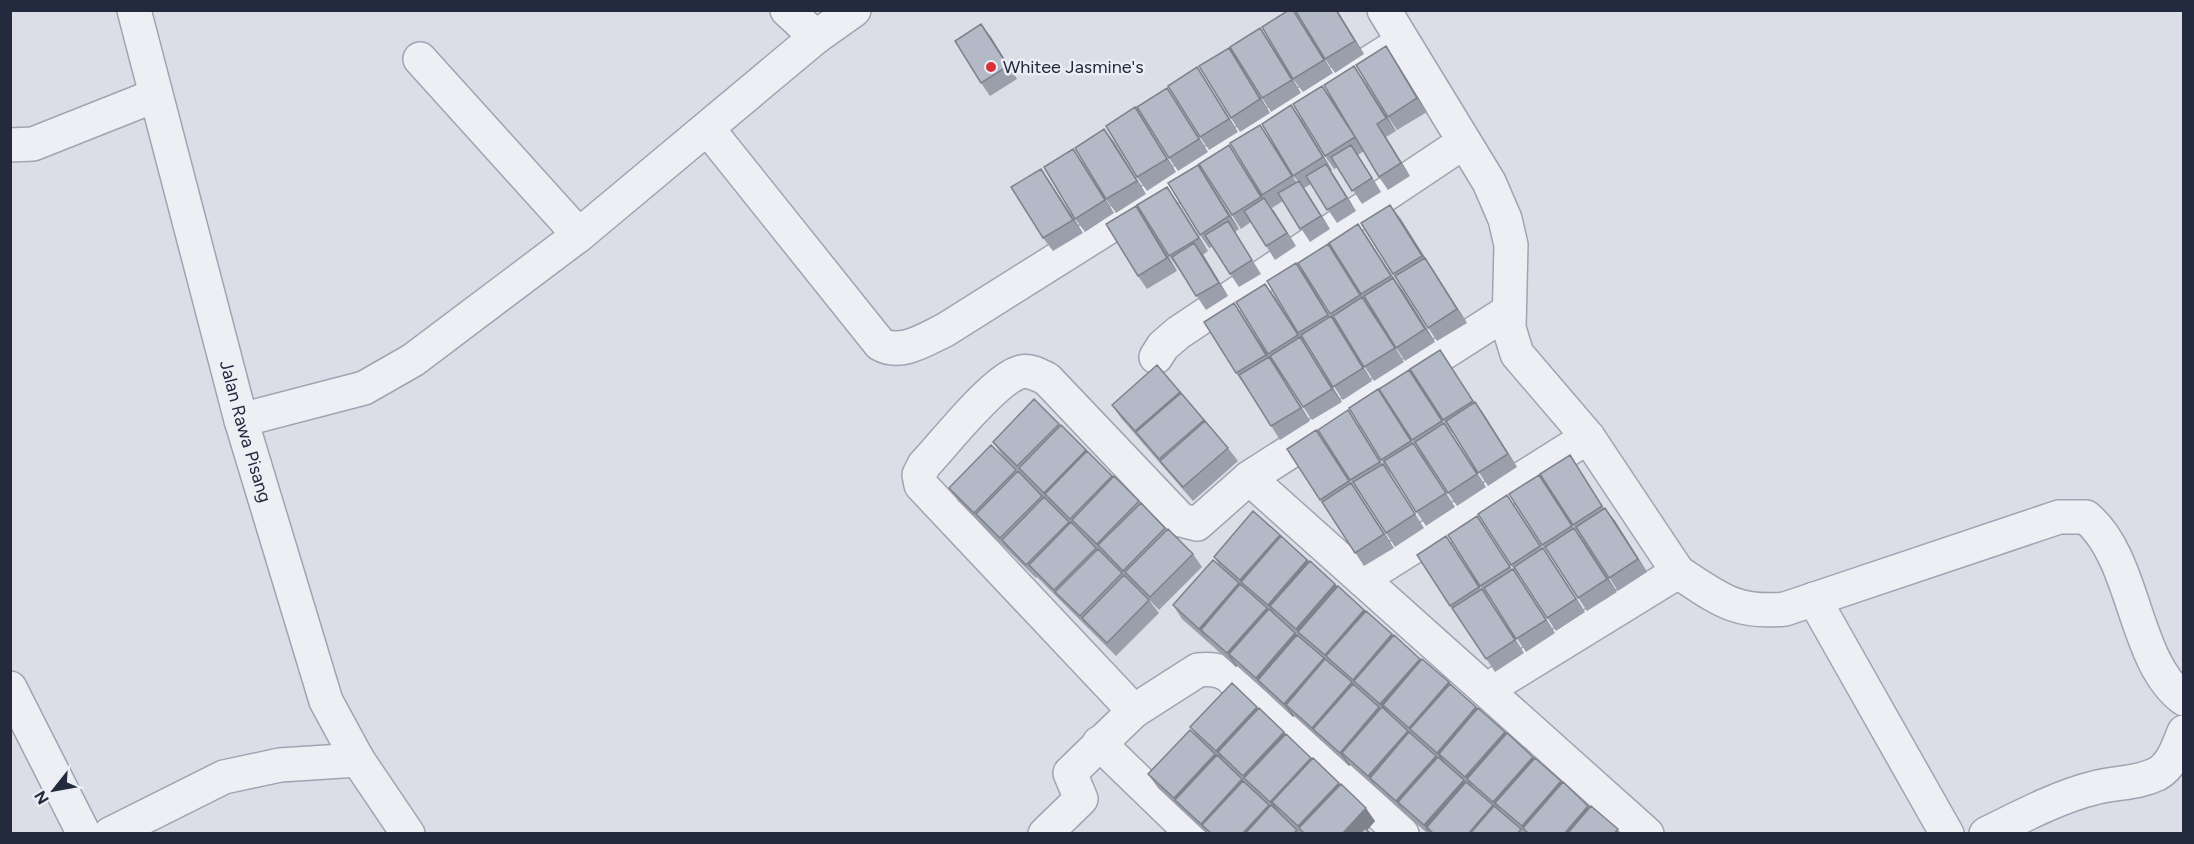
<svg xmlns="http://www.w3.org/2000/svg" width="2194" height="844" font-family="Figtree,sans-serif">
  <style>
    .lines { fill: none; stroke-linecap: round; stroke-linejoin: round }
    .minor-casing { stroke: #a0a4b1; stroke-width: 36 }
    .minor { stroke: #edeff5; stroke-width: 33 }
    .wall { fill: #9b9fab }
    .shaded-wall { fill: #7e828b }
    .building { fill: #b4b9c7; stroke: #7e828b; stroke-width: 1.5 }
    .poi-dot { fill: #d9323a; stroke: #eaedf5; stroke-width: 2 }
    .labels { text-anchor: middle; stroke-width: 5; stroke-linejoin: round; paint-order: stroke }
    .poi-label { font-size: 18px; fill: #242a3e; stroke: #eaedf5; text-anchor: start }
    .street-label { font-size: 18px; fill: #242a3e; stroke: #eaedf5 }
  </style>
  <rect width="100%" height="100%" fill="#dbdee7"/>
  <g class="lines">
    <g class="minor-casing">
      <g id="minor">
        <path id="s1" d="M134,10L241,420L326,701L358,760L408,834"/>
        <path d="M787,10L816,37"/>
        <path d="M1384,10L1489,182L1505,219L1511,245L1509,328L1517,354L1588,437L1678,572L1486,690"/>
        <path d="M420,59L579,235"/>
        <path d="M708,129L880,344C901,356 926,339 945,330L1401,43"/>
        <path d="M10,145L33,144L154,96"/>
        <path d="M1156,357L1163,346L1178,333L1464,142"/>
        <path d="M241,420L364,388L413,360L579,235L816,37L854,10"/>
        <path d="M1249,478L1647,834"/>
        <path d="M1678,572C1718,598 1735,614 1785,609L2059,517H2086C2136,558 2133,662 2184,699"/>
        <path d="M1362,579L1588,437"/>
        <path d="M1814,599L1947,834"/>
        <path d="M10,688L84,834"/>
        <path d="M1134,711L921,485L919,475L924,465C944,444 995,378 1021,372C1030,370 1039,375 1047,379L1181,520L1197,524L1249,478L1509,311"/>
        <path d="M1099,743L1193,834"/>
        <path d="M110,834L224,777L280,765L358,760"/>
        <path d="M1045,834L1081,799L1070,773L1134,711L1198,670C1209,669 1218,669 1228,675L1402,834"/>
        <path d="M1986,834C2018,818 2060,796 2094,788C2116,782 2136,784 2157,774C2172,766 2178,747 2184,732"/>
      </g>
    </g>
    <use href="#minor" class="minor"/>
  </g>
  <path class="wall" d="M1293,10L1333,73L1303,92L1293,79Z
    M1337,10L1364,54L1335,73L1325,59Z
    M981,24L1017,79L990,96L981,83Z
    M1269,41L1301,93L1271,112L1262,98Z
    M1386,46L1395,60L1427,112L1397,130L1388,117Z
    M1238,61L1270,113L1240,132L1231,118Z
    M1363,79L1396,131L1386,137L1410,176L1388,190L1379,177L1364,151L1358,155L1381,192L1362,204L1338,167L1334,169L1325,156L1322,86L1356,138Z
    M1206,81L1238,132L1209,150L1200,137Z
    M1176,101L1208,152L1178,171L1169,158Z
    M1291,105L1301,119L1332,170L1331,171L1356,211L1337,223L1311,184L1304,188L1330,229L1310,242L1283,201L1272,208L1262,195L1269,138L1296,182L1298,181L1293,176Z
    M1135,107L1144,120L1176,172L1147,191L1137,177Z
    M1104,129L1146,194L1116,213L1106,199Z
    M1229,145L1296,246L1275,260L1251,222L1241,229L1232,215Z
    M1082,162L1114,213L1085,232L1075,219Z
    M1041,169L1083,233L1053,251L1043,238Z
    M1207,178L1239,229L1235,232L1261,274L1239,287L1212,247L1209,248L1200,235Z
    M1176,200L1208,251L1203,255L1228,296L1206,310L1179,269V270L1169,256Z
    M1136,206L1145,219L1177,271L1147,289L1138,276Z
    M1400,218L1467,323L1437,341L1393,274Z
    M1358,224L1403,291L1435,342L1405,361L1361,294Z
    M1328,244L1372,310L1404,362L1374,381L1330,314Z
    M1296,263L1330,317L1340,330L1372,381L1343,400L1298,333Z
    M1275,297L1342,402L1312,420L1268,354Z
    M1234,303L1278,370L1310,421L1280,440L1246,386V387L1236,373Z
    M1440,350L1474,403L1475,402L1485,416L1517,467L1488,486L1453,433H1452L1443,420Z
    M1157,365L1228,448L1238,461L1193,501L1121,418L1112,405Z
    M1409,370L1444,423L1453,436L1486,487L1457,506L1412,440Z
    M1378,389L1455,507L1426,526L1391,473H1390L1381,460Z
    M1059,424L1113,477L1139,501L1193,554L1202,567L1159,610L1136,586L1149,600L1159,613L1116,656L1037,577L1036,578L958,501L949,488L1016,470L1017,471H1018L1002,455L993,442Z
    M1357,424L1382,464H1383L1392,477L1424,528L1395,547L1360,493V494L1350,480Z
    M1325,443L1394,548L1364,566L1329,513L1320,500Z
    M1579,469L1604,508L1615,521L1647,572L1618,591L1583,538H1582L1573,525Z
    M1539,475L1574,528L1584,541L1617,592L1587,611L1552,558L1542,545Z
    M1517,509L1543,548L1552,561L1585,612L1556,631L1521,578L1511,565Z
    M1253,511L1421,660L1449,682L1477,709L1505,732L1590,807L1622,834H1428L1350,765L1349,766L1294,716L1293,717L1265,691L1237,666L1236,667L1182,619L1173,605L1221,568L1214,557Z
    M1477,516L1512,569L1522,582L1555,633L1526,652L1491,599H1490L1480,586Z
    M1455,549L1481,589L1491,602L1524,653L1495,672L1460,619L1450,606Z
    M1258,709L1312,760L1339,783L1375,821L1367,830L1371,834H1207L1158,788L1148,774L1199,739L1190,727Z"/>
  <path class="shaded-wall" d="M1293,10L1301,22L1333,73L1324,60Z
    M1336,10H1337L1364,54L1355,41Z
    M981,24L991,37L1017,79L1008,66Z
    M1260,28L1269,41L1301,93L1292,80Z
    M1386,46L1395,60L1427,112L1417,98Z
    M1229,48L1238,61L1270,113L1260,99Z
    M1354,66L1363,79L1396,131L1386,118Z
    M1197,67L1206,81L1238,132L1229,119Z
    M1322,86L1332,99L1364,151L1355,137Z
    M1167,88L1176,101L1208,152L1199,139Z
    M1291,105L1301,119L1332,170L1323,157Z
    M1135,107L1144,120L1176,172L1167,159Z
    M1377,124L1386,137L1410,176L1401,163Z
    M1260,125L1269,138L1301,190L1292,176Z
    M1104,129L1114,142L1146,194L1137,181Z
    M1229,145L1238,159L1271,210L1261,197Z
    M1351,145L1360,158L1381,192L1372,178Z
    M1073,149L1082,162L1114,213L1105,200Z
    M1326,164L1335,177L1356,211L1347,198Z
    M1198,165L1207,178L1239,229L1229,216Z
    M1041,169L1050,182L1083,233L1073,220Z
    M1299,181L1308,194L1330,229L1321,216Z
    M1167,187L1176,200L1208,251L1199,238Z
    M1264,198L1274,211L1296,246L1287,233Z
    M1390,205L1400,218L1432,269L1422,256Z
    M1136,206L1145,219L1177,271L1167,258Z
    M1358,224L1368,238L1400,289L1391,276Z
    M1194,243L1204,256L1228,296L1219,283Z
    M1328,244L1337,257L1369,308L1360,295Z
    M1425,258L1434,271L1467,323L1457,309Z
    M1296,263L1306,276L1337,328L1328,315Z
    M1393,278L1403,291L1435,342L1425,329Z
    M1265,284L1275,297L1307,349L1298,335Z
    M1362,297L1372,310L1404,362L1395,348Z
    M1234,303L1243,316L1276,368L1266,355Z
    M1331,316L1340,330L1372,381L1363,368Z
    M1300,337L1309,351L1342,402L1332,389Z
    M1269,357L1278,370L1310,421L1301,408Z
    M1475,402L1485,416L1517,467L1508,454Z
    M1348,410L1357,424L1389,475L1380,462Z
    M1444,423L1453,436L1486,487L1477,474Z
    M1413,443L1423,456L1455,507L1446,493Z
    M1351,483L1361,497L1394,548L1384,534Z
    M1605,508L1615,521L1647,572L1638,559Z
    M1574,528L1584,541L1617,592L1607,579Z
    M1280,535L1289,548L1241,582L1249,594L1240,580Z
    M1446,536L1455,549L1488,600L1479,587Z
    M1543,548L1552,561L1585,612L1576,599Z
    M1307,560L1317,573L1270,606L1277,618L1268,605Z
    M1513,569L1522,582L1555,633L1546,620Z
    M1239,583L1248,597L1201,630L1209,642L1199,629Z
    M1335,584L1345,597L1298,632L1305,643L1296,629Z
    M1482,589L1491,602L1524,653L1515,640Z
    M1267,608L1276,621L1229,654L1237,666L1236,667L1227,653Z
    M1364,610L1374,623L1326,656L1334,668L1325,655Z
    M1295,633L1305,646L1258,680L1265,691L1256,678Z
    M1392,634L1402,648L1354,682L1353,680Z
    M1324,658L1333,671L1286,705L1294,716L1293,717L1284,704Z
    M1420,659L1429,672L1383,705L1391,716L1389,717L1380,704Z
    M1352,682L1361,696L1313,729L1321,741L1312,728Z
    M1449,682L1458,696L1410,729L1418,742L1409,728Z
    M1257,707L1266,720L1218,752L1226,764L1216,751Z
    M1379,707L1389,721L1342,753L1350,765L1349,766L1340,753Z
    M1476,707L1486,721L1439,754L1447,765L1446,766L1437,753Z
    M1408,731L1417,744L1370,778L1378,790L1368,776Z
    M1284,732L1294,745L1245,778L1243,776Z
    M1505,732L1514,745L1467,779L1475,790L1474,791L1465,777Z
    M1215,754L1225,767L1175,800L1183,812L1174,798Z
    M1436,756L1445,769L1398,802L1406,814L1396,801Z
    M1533,757L1543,770L1495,803L1503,815L1493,802Z
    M1311,758L1320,771L1272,802L1281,814L1280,816L1270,802Z
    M1242,779L1252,792L1202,825L1208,834L1201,824Z
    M1464,780L1473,793L1427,827L1431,834H1430L1424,825Z
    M1561,781L1570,794L1523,828L1522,826Z
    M1339,783L1348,796L1300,829L1298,826Z
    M1269,805L1278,818L1264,834H1242Z
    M1493,805L1502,818L1489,834H1468Z
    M1588,806L1598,819L1585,834H1564Z
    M1366,808L1375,821L1364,834H1342Z"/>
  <path class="building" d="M1289,10H1293L1324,60L1293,79L1262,27Z
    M1295,10H1336L1355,41L1325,59Z
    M981,24L1008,66L981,83L955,41Z
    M1260,28L1292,80L1262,98L1230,47Z
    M1386,46L1417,98L1388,117L1356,65Z
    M1229,48L1260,99L1231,118L1199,66Z
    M1354,66L1386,118L1377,124L1401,163L1379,177L1324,85Z
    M1197,67L1229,119L1200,137L1168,86Z
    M1322,86L1355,137L1325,156L1293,104Z
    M1167,88L1199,139L1169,158L1137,107Z
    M1291,105L1323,157L1293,176L1262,124Z
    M1135,107L1167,159L1137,177L1106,126Z
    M1260,125L1292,176L1262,195L1230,143Z
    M1104,129L1137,181L1106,199L1075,148Z
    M1229,145L1261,197L1232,215L1199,164Z
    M1351,145L1372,178L1352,191L1331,157Z
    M1073,149L1105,200L1075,219L1044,167Z
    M1326,164L1347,198L1327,210L1306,176Z
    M1198,165L1229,216L1200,235L1168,183Z
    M1041,169L1073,220L1043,238L1011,187Z
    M1299,181L1321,216L1300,229L1278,193Z
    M1167,187L1199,238L1169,256L1137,205Z
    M1264,198L1287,233L1266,246L1244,211Z
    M1390,205L1422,256L1393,274L1361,223Z
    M1136,206L1167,258L1138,276L1106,224Z
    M1228,221L1252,260L1230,274L1205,235Z
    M1358,224L1391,276L1361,294L1329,243Z
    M1194,243L1219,283L1196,296L1172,257Z
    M1328,244L1360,295L1330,314L1298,263Z
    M1425,258L1457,309L1428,328L1395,276Z
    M1296,263L1328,315L1298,333L1267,281Z
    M1393,278L1425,329L1396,348L1364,296Z
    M1265,284L1298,335L1268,354L1236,302Z
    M1362,297L1395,348L1364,367L1333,316Z
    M1234,303L1266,355L1236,373L1204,322Z
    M1331,316L1363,368L1333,387L1301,335Z
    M1300,337L1332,389L1303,407L1270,356Z
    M1440,350L1473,401L1443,420L1410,369Z
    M1269,357L1301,408L1271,426L1239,375Z
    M1157,365L1180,392L1135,431L1112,405Z
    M1409,370L1442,421L1412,440L1379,389Z
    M1378,389L1411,441L1381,460L1349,408Z
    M1181,393L1204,420L1159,459L1136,432Z
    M1034,399L1059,424L1017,466L993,442Z
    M1475,402L1508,454L1478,473L1446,421Z
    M1348,410L1380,462L1350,480L1318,430Z
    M1205,421L1228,448L1183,487L1160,461Z
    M1444,423L1477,474L1448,493L1415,442Z
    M1061,425L1086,450L1044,493L1019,468Z
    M1316,430L1349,481L1320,500L1287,449Z
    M1413,443L1446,493L1416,512L1384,461Z
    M991,445L1016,470L974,513L949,488Z
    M1087,451L1112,476L1070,519L1045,494Z
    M1570,455L1602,506L1573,525L1540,474Z
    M1383,464L1415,514L1386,533L1353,482Z
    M1018,471L1042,496L1000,538L976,514Z
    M1539,475L1572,526L1542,545L1509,494Z
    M1114,476L1139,501L1097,544L1072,520Z
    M1351,483L1384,534L1355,553L1322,502Z
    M1507,495L1540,546L1511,565L1478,514Z
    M1044,497L1069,522L1026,565L1002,540Z
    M1141,503L1165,528L1123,571L1098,545Z
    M1605,508L1638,559L1609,578L1576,527Z
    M1253,511L1280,535L1240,580L1214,557Z
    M1477,516L1510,567L1480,586L1448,535Z
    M1071,522L1096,548L1054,590L1029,565Z
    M1574,528L1607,579L1578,598L1545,547Z
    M1168,529L1193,554L1150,597L1125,572Z
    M1281,536L1307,560L1268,605L1241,582Z
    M1446,536L1479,587L1450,606L1417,555Z
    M1543,548L1576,599L1547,618L1514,567Z
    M1098,549L1122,573L1080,616L1055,592Z
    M1213,560L1239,583L1199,629L1173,605Z
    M1310,561L1335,584L1296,629L1270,606Z
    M1513,569L1546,620L1516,639L1484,588Z
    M1124,575L1149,600L1107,643L1082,618Z
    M1240,584L1267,608L1227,653L1201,630Z
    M1338,586L1364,610L1325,655L1298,632Z
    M1482,589L1515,640L1486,659L1452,608Z
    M1269,609L1295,633L1256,678L1229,654Z
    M1366,611L1392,634L1353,680L1326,656Z
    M1297,635L1324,658L1284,704L1258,680Z
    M1394,635L1420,659L1380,704L1354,681Z
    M1325,659L1352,682L1312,728L1286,705Z
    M1422,659L1449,682L1409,728L1383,705Z
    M1232,683L1257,707L1216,751L1190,727Z
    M1353,684L1379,707L1340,753L1313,729Z
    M1450,684L1476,707L1437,753L1410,729Z
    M1382,707L1408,731L1368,776L1342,753Z
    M1259,708L1284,732L1243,776L1218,752Z
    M1478,708L1505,732L1465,777L1439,754Z
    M1190,730L1215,754L1174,798L1148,774Z
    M1409,732L1436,756L1396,801L1370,778Z
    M1507,733L1533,757L1493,802L1467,779Z
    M1286,734L1311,758L1270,802L1244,778Z
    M1217,755L1242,779L1201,824L1175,800Z
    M1438,757L1464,780L1424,825L1398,802Z
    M1313,758L1339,783L1298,826L1272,802Z
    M1535,758L1561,781L1522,826L1495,803Z
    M1243,781L1269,805L1242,834H1212L1202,825Z
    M1466,782L1493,805L1468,834H1434L1427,827Z
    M1563,782L1588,806L1564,834H1529L1523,828Z
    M1341,784L1366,808L1342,834H1305L1299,828Z
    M1271,805L1297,830L1293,834H1245Z
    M1494,806L1521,829L1517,834H1470Z
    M1591,806L1618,829L1614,834H1567Z
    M1365,828L1371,834H1359Z"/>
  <circle class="poi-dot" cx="991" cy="67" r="6"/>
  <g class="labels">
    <g class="poi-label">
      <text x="1003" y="73">Whitee Jasmine's</text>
    </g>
    <g class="street-label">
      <text dy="6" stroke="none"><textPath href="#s1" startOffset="436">Jalan Rawa Pisang</textPath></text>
    </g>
  </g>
  <rect width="2194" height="844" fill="none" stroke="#242a3e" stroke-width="24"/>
  <g transform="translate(54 790) rotate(239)" stroke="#eaedf5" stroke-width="4.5" paint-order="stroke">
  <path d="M0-4.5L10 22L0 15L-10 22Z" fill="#242a3e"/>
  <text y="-9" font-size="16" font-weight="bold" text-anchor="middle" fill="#242a3e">N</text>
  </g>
</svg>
